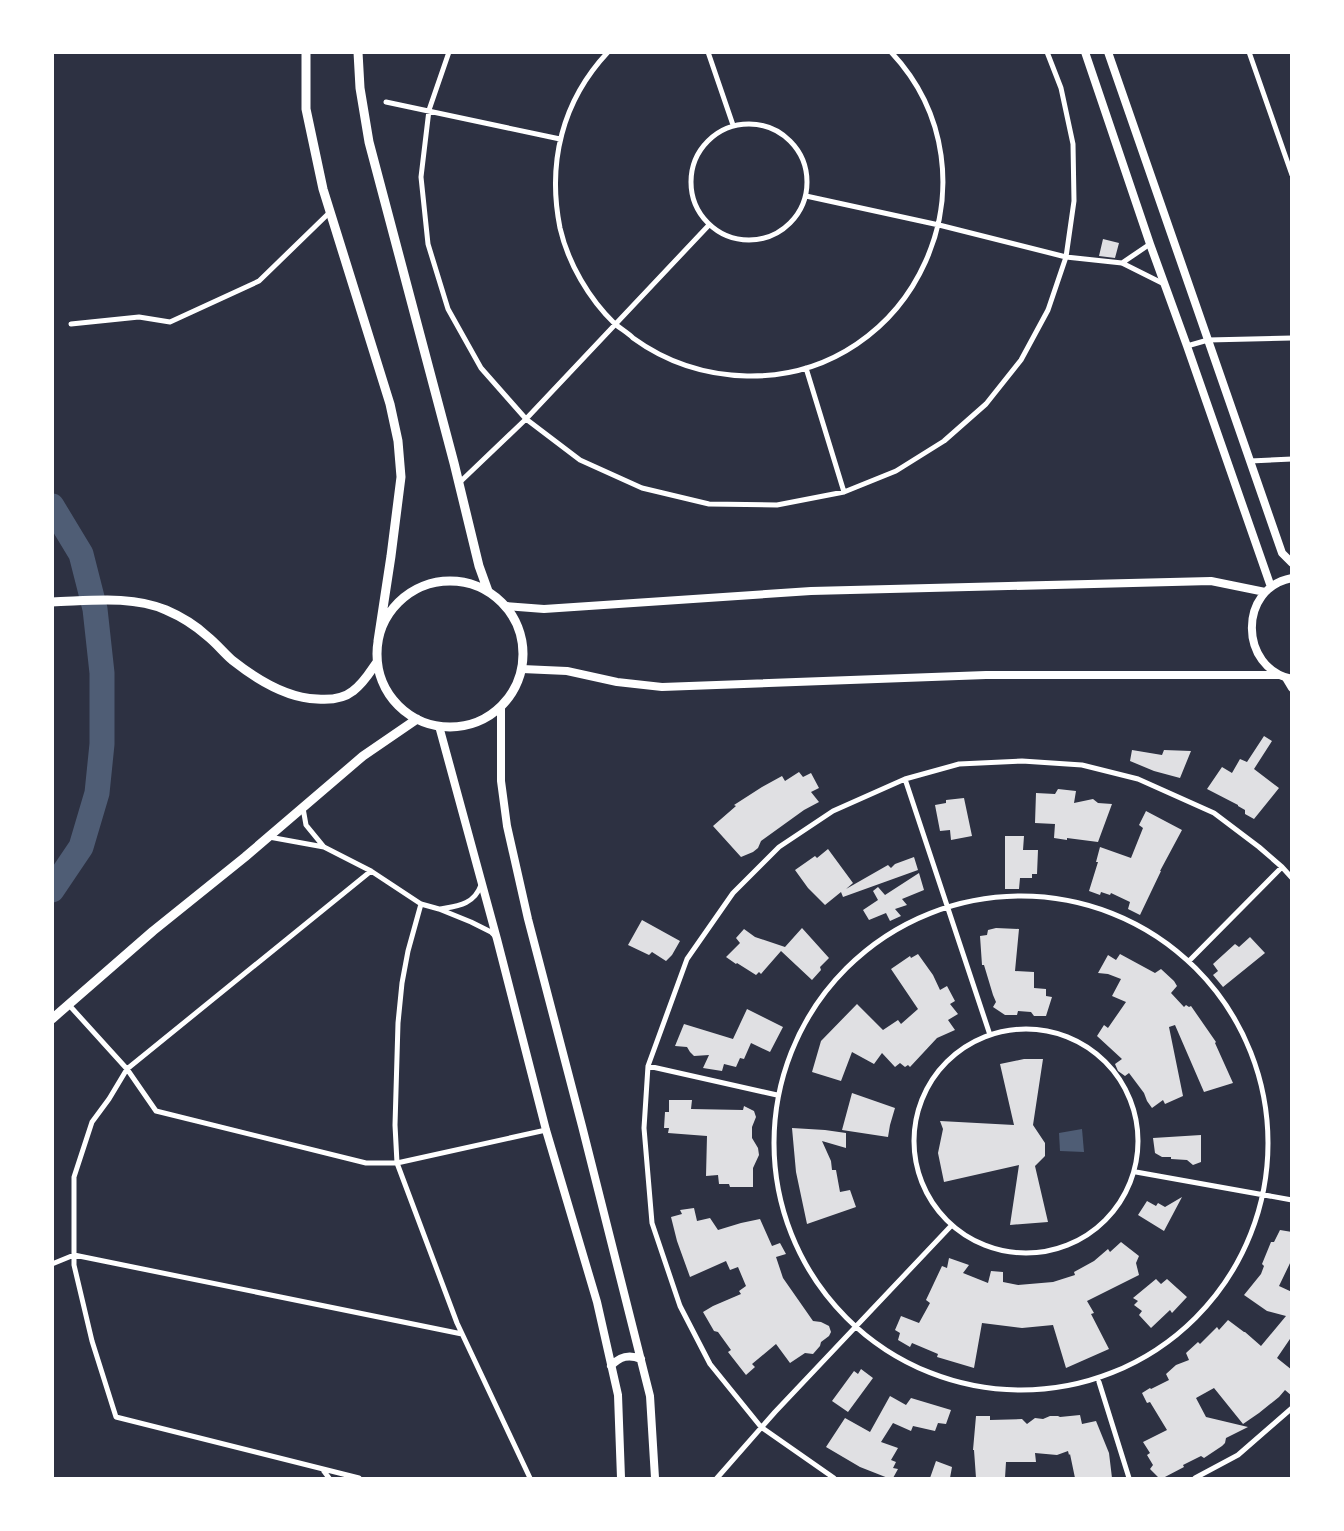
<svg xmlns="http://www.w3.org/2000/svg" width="1344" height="1531" font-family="Roboto,sans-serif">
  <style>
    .water { fill: #4f5d75 }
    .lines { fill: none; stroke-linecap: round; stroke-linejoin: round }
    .river { stroke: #4f5d75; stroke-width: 25 }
    .building { fill: #e0e0e3 }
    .minor { stroke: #fff; stroke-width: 5 }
    .secondary { stroke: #fff; stroke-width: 8 }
    .primary { stroke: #fff; stroke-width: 9 }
  </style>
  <rect width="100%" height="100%" fill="#2d3142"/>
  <path class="water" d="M1082,1129L1084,1152L1060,1151L1059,1133Z"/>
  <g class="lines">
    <path class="river" d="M52,506L81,554L95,609L102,673V744L97,793L81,847L52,890"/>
  </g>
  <path class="building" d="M1103,239L1119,243L1115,258L1099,256Z
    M1264,736L1272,741L1254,769L1279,788L1254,819L1245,814V810L1238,806V805L1207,789L1222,767L1232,773L1240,759L1247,762Z
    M1132,750L1162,755L1164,750L1191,751L1180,778L1154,771L1130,761Z
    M799,772L803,777L811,773L819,788L811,792L819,802L804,810L761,841L758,848L753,852L741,857L713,826L736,806L734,805L762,787L782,776L785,781Z
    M1058,789L1076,791L1074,803L1093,799L1098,803L1112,804L1098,842L1067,838V840L1054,838L1055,824L1035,823L1036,793L1055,794Z
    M964,798L972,836L951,840L950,830L940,831L935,805L946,803V800Z
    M1146,811L1182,830L1160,871H1161L1140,915L1128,909L1130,902L1111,893L1110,895L1101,892L1100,895L1089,891L1098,862H1096L1100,847L1131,858L1143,828L1139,825Z
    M1005,836H1024L1023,850H1038L1037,874H1032V878H1020L1019,889H1005Z
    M828,849L853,883L846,889L888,865L891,868L895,864L914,857L918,870L843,897L841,892L825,905L808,888L795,870L815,856L817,858Z
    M919,873L924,890L902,899L907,905L895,909L901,916L890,921L886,913L869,920L863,910L878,900L873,891L878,887L885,895Z
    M642,920L680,941L672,955L666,961L652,952L649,955L628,945Z
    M802,928L829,958L820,967L821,970L812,980L781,951L761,974L759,972L756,975L737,963L736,964L726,957L740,943L736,938L744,929L755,937L785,947Z
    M996,928L1019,929L1015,971L1034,972V988L1046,989V996L1052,997L1046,1016H1034L1031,1012L1018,1011L1017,1015H1005L993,1007L996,1002L993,995L984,965H982L980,936L987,935L988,930Z
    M1250,937L1265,953L1223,987L1213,975L1218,971L1213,964L1235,944L1239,947Z
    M918,954L933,975L940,990L947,986L955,1001L950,1004L958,1014L948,1020L955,1030L937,1038L910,1067L908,1065L905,1067L900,1063L895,1067L882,1053L874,1064L852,1052L841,1081L812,1072L821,1041L857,1004L883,1030L898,1020L901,1024L918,1009L891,969L910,956L911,958Z
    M1120,954L1155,973L1161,969L1174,981L1177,986L1171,993L1184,1007L1186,1005L1189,1007L1191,1006L1216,1042L1215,1043L1233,1083L1204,1092L1175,1025L1169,1027L1183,1096L1165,1104L1163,1100L1152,1108L1147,1101L1144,1093L1129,1073L1125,1076L1118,1071L1115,1064L1122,1059L1097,1036L1104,1025L1108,1028L1126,1002L1112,996L1121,979L1108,974L1098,973L1108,955L1116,960Z
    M747,1009L783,1027L770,1052L751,1043L744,1059L740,1058L736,1067L724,1064L722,1071L703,1068L709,1055L694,1056L690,1052L687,1047L675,1046L684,1024L733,1039Z
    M1024,1059H1043L1033,1125L1045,1143V1156L1035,1166L1048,1222L1010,1225L1019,1165L944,1182L938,1153L943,1129L940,1121L1014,1125L1000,1064Z
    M852,1093L895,1108L890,1125L888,1137L842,1130Z
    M669,1100H692L691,1109L743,1110L744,1106L754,1111L756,1117L752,1127V1138L758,1148L759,1155L753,1168V1187H730L729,1184H719L718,1175L706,1176L707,1136L668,1133L669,1128H664L665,1112H669Z
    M792,1128L825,1130L846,1133V1148L822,1141L831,1161L832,1170H836L840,1192L850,1190L856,1207L807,1224L796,1172Z
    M1201,1135V1162L1193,1165L1187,1160L1171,1159V1157H1162L1155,1153L1153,1138Z
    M1182,1197L1164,1231L1138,1215L1147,1201L1156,1206L1158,1203L1165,1207Z
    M694,1208L697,1221L710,1218L718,1230L741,1223L760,1219L772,1246L780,1243L786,1254L776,1257L783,1278L813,1321L821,1322L829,1326L831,1332L829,1336L821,1342L820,1346L813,1354L805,1353L790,1363L776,1344L752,1364L755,1367L746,1375L728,1352L731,1350L718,1332L714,1331L703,1312L713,1306L741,1294L739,1291L746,1286L738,1267L730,1270L726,1261L690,1277L677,1241L671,1217L682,1214L680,1210Z
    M1280,1230L1292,1232V1259L1279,1286L1292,1292V1336L1277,1358L1292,1370V1396L1285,1390L1279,1397L1259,1413L1243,1424L1214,1388L1196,1398L1206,1417L1248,1427L1226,1438L1225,1443L1222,1446L1204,1458L1201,1456L1183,1465L1184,1467L1163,1478H1159L1150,1469L1153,1465L1147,1455L1150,1453L1143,1442L1167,1430L1150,1402L1147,1403L1142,1393L1150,1388L1151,1389L1169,1380L1166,1374L1176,1365L1189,1360L1186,1353L1198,1342L1200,1344L1217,1327L1219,1330L1228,1320L1244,1332H1245L1261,1346L1286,1316L1267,1311L1244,1295L1261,1274L1264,1266L1262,1264L1271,1242H1274Z
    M1121,1242L1139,1256L1136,1263L1139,1275L1087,1301L1094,1313L1091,1314L1109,1349L1066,1368L1053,1325L1022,1328L982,1323L974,1368L937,1357L938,1354L912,1343L910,1347L898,1340L900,1333L895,1330L901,1316L919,1323L930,1303L926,1300L942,1266L947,1268L949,1258L969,1265L963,1273L988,1283L991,1271L1003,1272V1282L1018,1285L1053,1282L1075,1275L1074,1272L1094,1261L1108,1249L1110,1252Z
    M1156,1279L1161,1284L1167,1279L1187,1297L1172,1313L1170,1310L1151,1328L1139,1315L1142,1311L1134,1305L1138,1301L1133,1298Z
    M861,1369L873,1378L848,1412L832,1401L854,1371L858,1374Z
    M890,1396L906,1405L911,1398L951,1410L946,1424L938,1423L935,1431L913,1426L911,1431L893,1423L881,1442L898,1448L891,1460L896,1462L893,1468L898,1469L893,1478H888L860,1467L826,1447L845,1418L870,1432Z
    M1080,1415L1082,1424L1096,1421L1109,1453L1112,1478H1075L1070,1454L1069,1455L1068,1451L1057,1455L1035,1453L1036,1462H1006L1005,1478H976L974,1450H973L976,1416H990V1420L1022,1419L1027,1424L1035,1418L1043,1419L1050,1416H1058L1060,1417Z
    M936,1461L952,1467L950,1478H930Z"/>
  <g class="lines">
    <path class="minor" d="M449,52L429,110L421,177L428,244L448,309L481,368L526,419L580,460L642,488L709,504L777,505L844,492L896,471L944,441L986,404L1021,360L1048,310L1066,257L1074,201L1073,144L1061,88L1047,52
      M608,52C562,101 547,163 560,228C568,263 589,299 615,324C621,329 628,333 633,338C666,362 706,375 747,376C915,379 1007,176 891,52
      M708,52L733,125
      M1249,52L1292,175
      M386,102L560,139
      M691 182a58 58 0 1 1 116 0a58 58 0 1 1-116 0Z
      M806,196L939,225L1066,257L1122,263L1164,284
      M1122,263L1150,244
      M71,324L139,317L170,322L259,281L330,212
      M1187,346L1208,340L1292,338
      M806,368L844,492
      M1250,461L1292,459
      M459,483L526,419L709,225
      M905,779L989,1032
      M303,808L306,825L324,847
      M269,837L324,847L371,871L421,904L439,909L471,922L491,932L496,937
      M774 1143a247 247 0 1 1 494 0a247 247 0 1 1-494 0Z
      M421,904L408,951L402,983L398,1023L395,1125L397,1163L457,1323L530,1478
      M440,909C457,906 474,905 481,885
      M1189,961L1282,867
      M69,1005L127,1069L156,1111L366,1163H397L546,1130
      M914 1141a112 112 0 1 1 224 0a112 112 0 1 1-224 0Z
      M648,1066L777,1095
      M1136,1172L1292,1200
      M52,1264L74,1255L462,1334
      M1099,1382L1129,1478
      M323,1470L329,1478
      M359,1478L116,1417L92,1341L74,1265V1177L92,1122L109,1099L127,1069L371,871
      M717,1478L775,1412L950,1227
      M834,1478L761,1427L710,1364L680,1306L652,1223L644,1128L648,1066L687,959L733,893L779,847L833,811L905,779L959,764L1022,761L1082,765L1138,779L1214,813L1259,847L1282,867L1292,878
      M1195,1478L1238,1455L1292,1408"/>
    <path class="secondary" d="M1085,52L1150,244L1187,346L1271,587
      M1108,52L1282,553L1292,563
      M1292,578C1238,588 1239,668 1292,679
      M506,606L544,609L811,591L1211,581L1265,592
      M522,669L567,671L617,682L662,687L986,675H1279
      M1286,678L1292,688
      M501,707V781L507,826L528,919L582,1126L650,1396L655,1478
      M439,726L497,939L546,1130L597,1302L618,1395L621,1478
      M611,1366C620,1356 629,1354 641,1359"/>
    <path class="primary" d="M306,52V109L323,189L390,404L398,441L401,477L391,556L378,641
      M358,52L360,88L369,142L454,463L479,566L488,591
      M377 654a73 73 0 1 1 146 0a73 73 0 1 1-146 0Z
      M52,602C89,601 131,595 166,610C180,616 195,625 207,636C216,643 223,652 232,660C256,679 286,698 317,699C329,700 343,699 353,691C364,683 370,672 377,662
      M52,1019L153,931L245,857L363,756L417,719"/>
  </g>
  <rect width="1344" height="1531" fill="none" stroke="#ffffff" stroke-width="108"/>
</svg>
